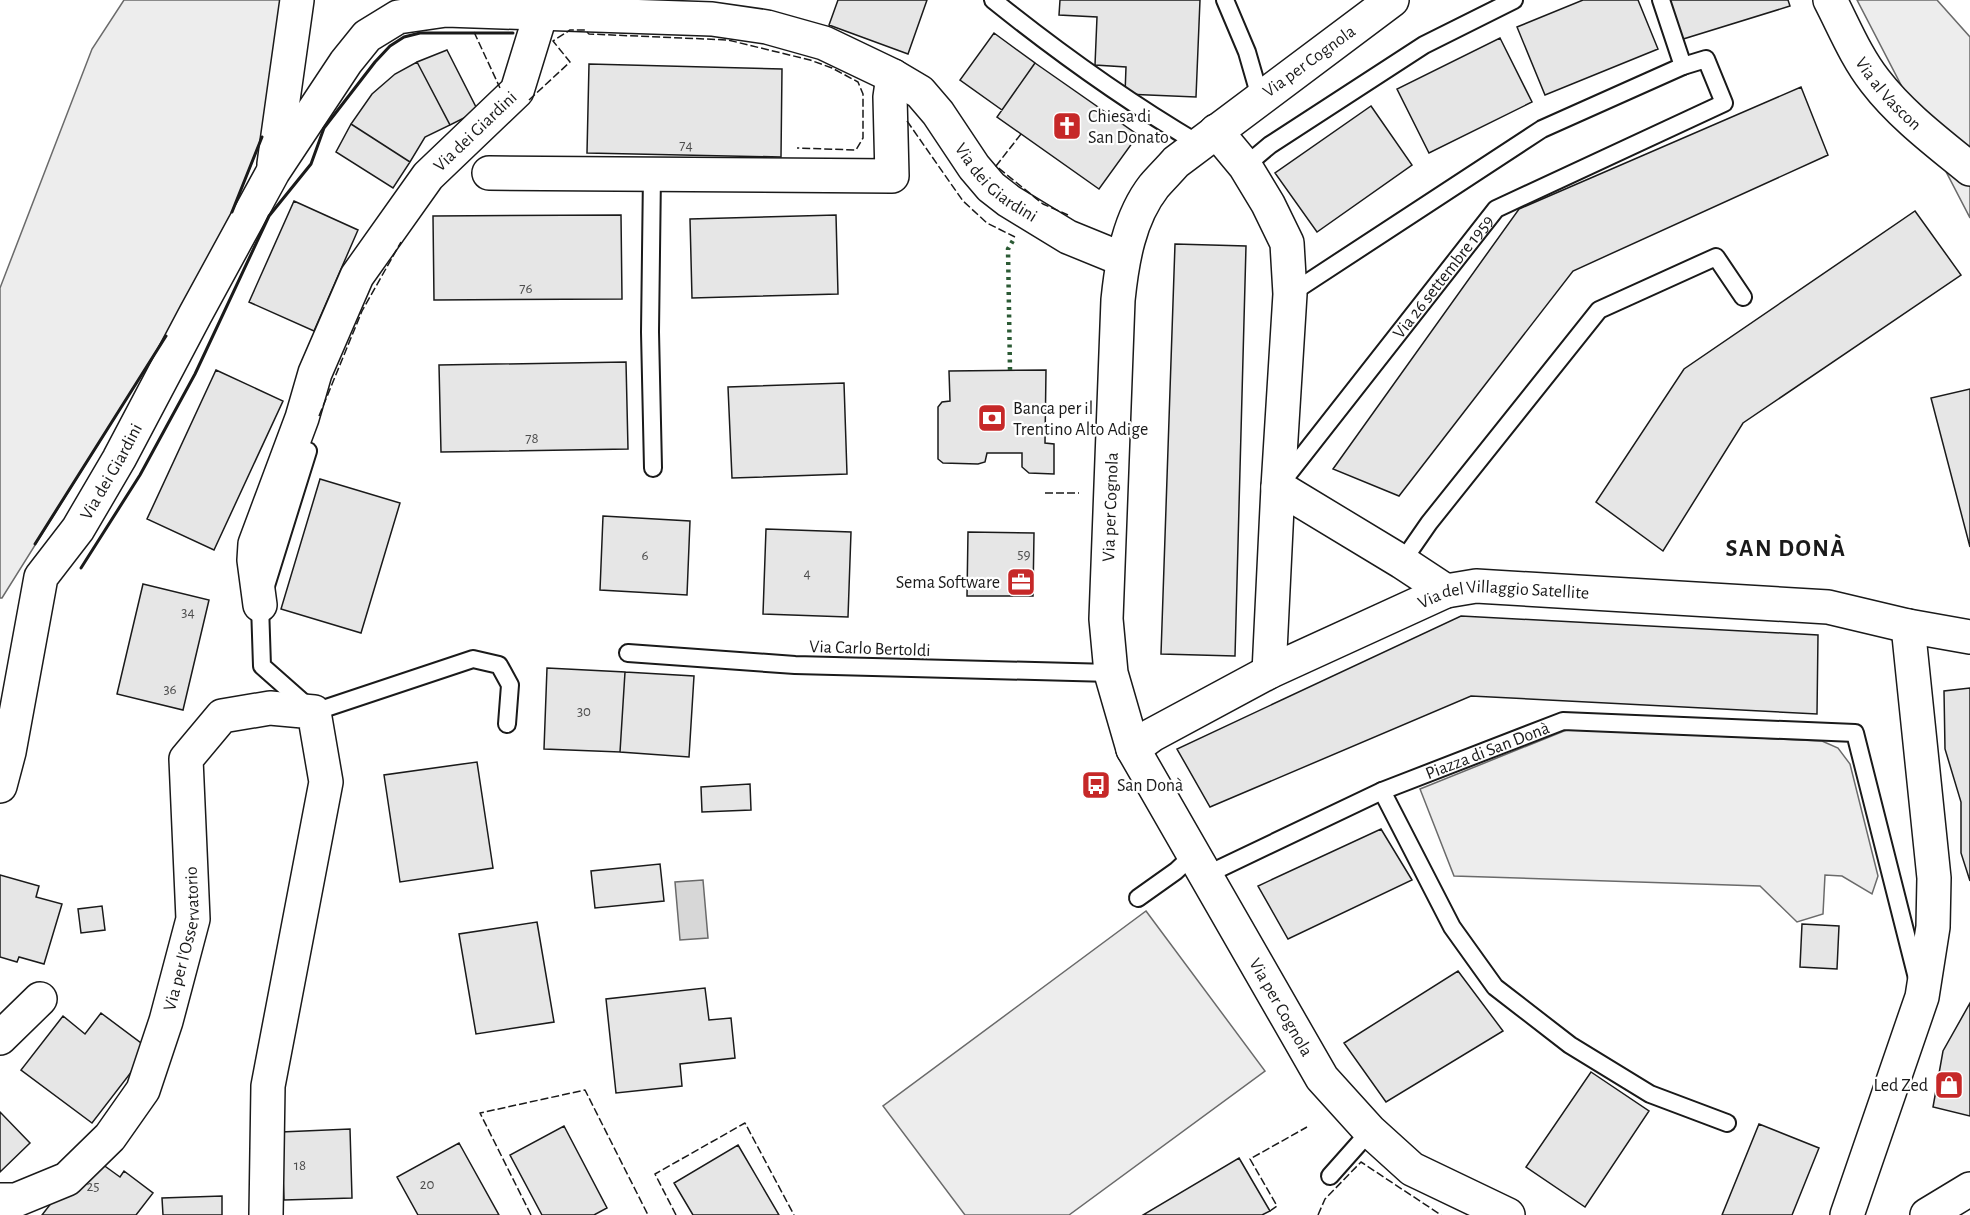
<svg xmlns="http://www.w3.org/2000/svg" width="1970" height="1215" font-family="'Alegreya Sans',sans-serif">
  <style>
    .green { fill: #ededed; stroke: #6a6a6a; stroke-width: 1.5 }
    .water { fill: #d7d7d7; stroke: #6a6a6a; stroke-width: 1.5 }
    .building { fill: #e6e6e6; stroke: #1a1a1a; stroke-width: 1.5 }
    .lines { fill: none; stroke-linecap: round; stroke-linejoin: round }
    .lane-casing { stroke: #1a1a1a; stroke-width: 20 }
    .street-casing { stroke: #1a1a1a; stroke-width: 36 }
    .secondary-casing { stroke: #1a1a1a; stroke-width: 36 }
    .lane { stroke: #fff; stroke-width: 16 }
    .street { stroke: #fff; stroke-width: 33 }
    .secondary { stroke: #fff; stroke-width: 33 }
    .hedge { stroke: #2b5a34; stroke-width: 4.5; stroke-dasharray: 3 4.5; stroke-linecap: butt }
    .fence { stroke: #1a1a1a; stroke-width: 1.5; stroke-dasharray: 8 3; stroke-linecap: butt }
    .wall { stroke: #1a1a1a; stroke-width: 3 }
    .labels { text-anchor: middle; stroke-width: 4.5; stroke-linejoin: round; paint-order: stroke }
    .number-label { font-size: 15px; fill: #4d4d4d }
    .street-label { font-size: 18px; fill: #1a1a1a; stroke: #fff }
    .poi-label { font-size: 18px; fill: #1a1a1a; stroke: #fff; text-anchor: start }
    .district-label { font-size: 24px; font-weight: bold; letter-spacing: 1.5px; fill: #1a1a1a; stroke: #fff }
  </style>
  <rect width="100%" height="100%" fill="#fff"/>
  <path class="green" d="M124,0H283L271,115L212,262L2,598H0V288L92,49Z
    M1857,0H1937L1970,37V218Z
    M1569,729L1822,741L1838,748L1850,764L1878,876L1872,894L1842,876L1825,875L1823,914L1797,922L1760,886L1454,876L1420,789Z
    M1146,911L1265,1071L1069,1215H965L883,1106Z"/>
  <path class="water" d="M703,880L708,938L680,940L675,882Z"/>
  <path class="building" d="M838,0H927L908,54L829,25Z
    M1060,0H1200L1196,97L1125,94L1126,67L1095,65L1097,17L1059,15Z
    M1583,0H1638L1658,49L1545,95L1517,27Z
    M1668,0H1788L1790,6L1680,40Z
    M994,33L1035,63L1002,110L960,80Z
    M1500,38L1532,102L1429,153L1397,89Z
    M447,50L478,111L450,125L417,62Z
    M417,62L450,125L425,137L410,162L351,124L372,94L395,74Z
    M1035,63L1138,135L1099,189L997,117Z
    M589,64L782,69L781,157L587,153Z
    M1801,87L1828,155L1573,271L1399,496L1333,469L1519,209Z
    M1371,106L1412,165L1317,232L1275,173Z
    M351,124L410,162L393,188L336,152Z
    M294,201L358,230L314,331L249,302Z
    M1915,211L1961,275L1743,423L1663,551L1596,502L1684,369Z
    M621,215L622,299L434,300L433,216Z
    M836,215L838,294L692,298L690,219Z
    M1175,244L1246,246L1235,656L1161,654Z
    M626,362L628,449L441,452L439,365Z
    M216,370L283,401L214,550L147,519Z
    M1046,370L1045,443L1054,444V474L1029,473L1022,467V453H987L985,462L978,464L943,463L938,459V407L942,402L950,401L949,371Z
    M844,383L847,474L732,478L728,387Z
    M1970,389V547L1931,398Z
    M320,479L400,503L361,633L281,609Z
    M603,516L690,521L687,595L600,590Z
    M766,529L851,532L848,617L763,614Z
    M968,532L1034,533L1033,596H967Z
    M143,584L209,600L183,710L117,694Z
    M1461,616L1818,635L1817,714L1471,696L1210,807L1177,749Z
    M547,668L625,672L620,752L544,749Z
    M625,672L694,676L689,757L620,752Z
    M1970,688V881L1961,853V802L1945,749L1944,691Z
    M477,762L493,868L400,882L384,775Z
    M750,784L751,810L702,812L701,787Z
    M1381,829L1412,880L1288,939L1258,886Z
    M660,864L664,901L595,908L591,871Z
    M0,875L39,886L36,897L62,904L44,964L19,957L17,962L0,957Z
    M102,906L105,930L81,933L78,909Z
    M537,922L554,1022L476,1034L459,934Z
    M1802,924L1839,926L1837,969L1800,967Z
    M1458,971L1503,1031L1386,1102L1344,1043Z
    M705,988L709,1020L731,1018L735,1058L680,1064L682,1086L616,1093L606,999Z
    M1970,1003V1116L1933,1107L1943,1051Z
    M101,1013L149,1049L92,1123L21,1070L63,1016L85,1034Z
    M1591,1072L1649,1111L1585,1207L1526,1167Z
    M0,1112L30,1143L0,1172Z
    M1759,1124L1819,1148L1792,1215H1722Z
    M564,1126L607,1208L594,1215H542L510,1155Z
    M350,1129L352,1198L284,1200L281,1132Z
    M459,1143L499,1215H418L397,1177Z
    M738,1145L779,1215H693L674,1183Z
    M1239,1158L1270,1211L1262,1215H1143Z
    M95,1159L120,1177L124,1171L153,1193L136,1215H42L66,1184Z
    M222,1196V1215H163L162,1198Z"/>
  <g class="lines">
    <g class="lane-casing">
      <g id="lane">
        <path d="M993,0C1059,53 1126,101 1199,144"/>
        <path d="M1225,0L1247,52L1260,97"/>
        <path d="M1661,0L1683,66"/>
        <path d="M1245,166L1270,145L1424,45L1514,0"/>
        <path d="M652,174L650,332L653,468"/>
        <path d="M308,451L260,605L262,666L314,712L473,659L499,665L510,685L507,724"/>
        <path id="s1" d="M1282,482L1496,209L1724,103L1706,59L1683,66L1542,129L1290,294"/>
        <path d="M1402,562L1429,523L1599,310L1716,257L1743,297"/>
        <path d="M628,653L795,665L1111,673"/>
        <path d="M1382,791L1452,927L1495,987L1570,1045L1650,1094L1727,1123"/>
        <path id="s2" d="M1206,875L1382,791L1563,721L1855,733L1917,978"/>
        <path d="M1138,898L1176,871L1193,855"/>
        <path d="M1330,1176L1370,1131"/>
      </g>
    </g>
    <g class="street-casing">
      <g id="street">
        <path id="s3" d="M1830,0C1844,27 1856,57 1875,81C1901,115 1937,142 1970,169"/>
        <path d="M1216,131L1245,166L1268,204L1287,243L1290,294L1278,487L1269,672"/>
        <path d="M274,164L297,0"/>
        <path d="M489,173L892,176L890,97L893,76"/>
        <path d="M1278,487L1402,562L1446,591"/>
        <path id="s4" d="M260,605L254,560L255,544L302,418L315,373L357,276L428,176L517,91L541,13"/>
        <path id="s5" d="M1133,749L1152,735L1269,672L1446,591L1476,586L1828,607L1908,626L1970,637"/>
        <path id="s6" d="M0,786L9,752L41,577L78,529L119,459L195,315L273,172L346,62L367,36L398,17L446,10L712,19L767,27L824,43L893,76L920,92L938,113L974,167L991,187L1009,201L1068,237L1122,259"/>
        <path d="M0,1038L40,999"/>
        <path id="s7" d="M0,1200H16L67,1179L110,1137L143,1090L166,1021L193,919L186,759L222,716L270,708L314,712L326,782L268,1086L266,1215"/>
        <path d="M1847,1215L1922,997L1933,927L1934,878L1908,626"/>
        <path d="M1927,1215L1970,1189"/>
      </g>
    </g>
    <g class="secondary-casing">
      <g id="secondary">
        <path id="s8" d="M1392,0L1176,162C1169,170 1161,178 1154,186C1129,218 1122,261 1118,300L1106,619L1111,673L1133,749L1322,1078L1370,1131L1412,1169L1508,1215"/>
      </g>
    </g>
    <use href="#lane" class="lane"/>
    <use href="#street" class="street"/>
    <use href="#secondary" class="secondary"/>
    <path class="hedge" d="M1010,370L1008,249L1015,237"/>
    <path class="fence" d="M474,32L500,88
      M529,100L570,62L553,41L570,30H585L589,34L728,40L810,60L832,68L858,82L863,94V138L856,150L797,148
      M907,121L963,201L987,223L1015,237
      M1021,134L996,166L1043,204L1068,215
      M319,416L362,311L401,242
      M1045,493H1079
      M1270,1211L1277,1206L1250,1159L1307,1127
      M531,1215L480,1113L585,1090L648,1215
      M676,1215L655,1174L745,1123L794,1215
      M1318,1215L1325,1199L1361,1162L1441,1215"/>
    <path class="wall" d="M232,212L262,137
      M35,544L166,336
      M81,568L140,475L195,374L269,216L311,164L324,128L375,62L390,46L404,37L420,33H513"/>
  </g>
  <defs>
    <g id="church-square" transform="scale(1.5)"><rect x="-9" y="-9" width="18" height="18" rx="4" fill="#c62828" stroke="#fff"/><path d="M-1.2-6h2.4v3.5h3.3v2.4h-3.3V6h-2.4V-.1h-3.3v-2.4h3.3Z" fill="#fff"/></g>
    <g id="bank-square" transform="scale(1.5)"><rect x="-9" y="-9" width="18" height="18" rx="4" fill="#c62828" stroke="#fff"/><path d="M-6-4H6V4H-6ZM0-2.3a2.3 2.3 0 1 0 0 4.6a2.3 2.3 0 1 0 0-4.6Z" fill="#fff"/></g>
    <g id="office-square" transform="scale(1.5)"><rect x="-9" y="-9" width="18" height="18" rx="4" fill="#c62828" stroke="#fff"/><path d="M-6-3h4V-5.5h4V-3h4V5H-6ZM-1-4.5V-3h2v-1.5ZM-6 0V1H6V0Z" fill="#fff"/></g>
    <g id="bus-square" transform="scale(1.5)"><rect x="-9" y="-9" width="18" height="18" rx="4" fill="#c62828" stroke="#fff"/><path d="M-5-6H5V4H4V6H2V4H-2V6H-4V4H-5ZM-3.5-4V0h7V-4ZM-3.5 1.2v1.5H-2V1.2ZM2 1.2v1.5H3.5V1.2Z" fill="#fff"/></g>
    <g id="shop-square" transform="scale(1.5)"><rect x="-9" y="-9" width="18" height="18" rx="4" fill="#c62828" stroke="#fff"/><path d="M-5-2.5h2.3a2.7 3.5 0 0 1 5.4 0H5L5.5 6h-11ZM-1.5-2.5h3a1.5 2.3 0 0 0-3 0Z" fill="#fff"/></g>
  </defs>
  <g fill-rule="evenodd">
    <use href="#church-square" x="1067" y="126"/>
    <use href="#bank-square" x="992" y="418"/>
    <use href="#office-square" x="1021" y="582"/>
    <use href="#bus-square" x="1096" y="785"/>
    <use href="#shop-square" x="1949" y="1085"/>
  </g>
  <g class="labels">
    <g class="number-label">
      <text x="686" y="150">74</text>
      <text x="526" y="293">76</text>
      <text x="532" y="443">78</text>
      <text x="1024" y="559">59</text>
      <text x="645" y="560">6</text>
      <text x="807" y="578">4</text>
      <text x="188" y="617">34</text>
      <text x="170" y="694">36</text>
      <text x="584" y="716">30</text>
      <text x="300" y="1170">18</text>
      <text x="427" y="1189">20</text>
      <text x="93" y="1191">25</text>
    </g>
    <g class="street-label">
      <text transform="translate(1309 61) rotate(-36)" y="6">Via per Cognola</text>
      <text dy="6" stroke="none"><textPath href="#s3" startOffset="111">Via al Vascon</textPath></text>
      <text dy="6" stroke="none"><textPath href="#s4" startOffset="536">Via dei Giardini</textPath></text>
      <text dy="6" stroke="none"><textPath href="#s6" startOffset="1539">Via dei Giardini</textPath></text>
      <text dy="6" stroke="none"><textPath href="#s1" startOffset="261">Via 26 settembre 1959</textPath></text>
      <text dy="6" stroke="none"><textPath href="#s6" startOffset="340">Via dei Giardini</textPath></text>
      <text transform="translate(1110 507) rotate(-88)" y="6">Via per Cognola</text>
      <text dy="6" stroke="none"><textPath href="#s5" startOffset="408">Via del Villaggio Satellite</textPath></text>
      <text transform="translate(870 648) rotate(2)" y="6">Via Carlo Bertoldi</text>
      <text dy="6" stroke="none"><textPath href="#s2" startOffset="308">Piazza di San Donà</textPath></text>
      <text dy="6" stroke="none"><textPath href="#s7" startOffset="346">Via per l'Osservatorio</textPath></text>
      <text dy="6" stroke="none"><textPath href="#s8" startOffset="1174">Via per Cognola</textPath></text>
    </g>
    <g class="poi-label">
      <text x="1088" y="122">Chiesa di<tspan x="1088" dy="21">San Donato</tspan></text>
      <text x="1013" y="414">Banca per il<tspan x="1013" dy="21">Trentino Alto Adige</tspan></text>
      <text x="1000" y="588" text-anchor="end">Sema Software</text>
      <text x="1117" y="791">San Donà</text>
      <text x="1928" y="1091" text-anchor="end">Led Zed</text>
    </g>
    <g class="district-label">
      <text x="1786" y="556">SAN DONÀ</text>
    </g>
  </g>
</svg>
